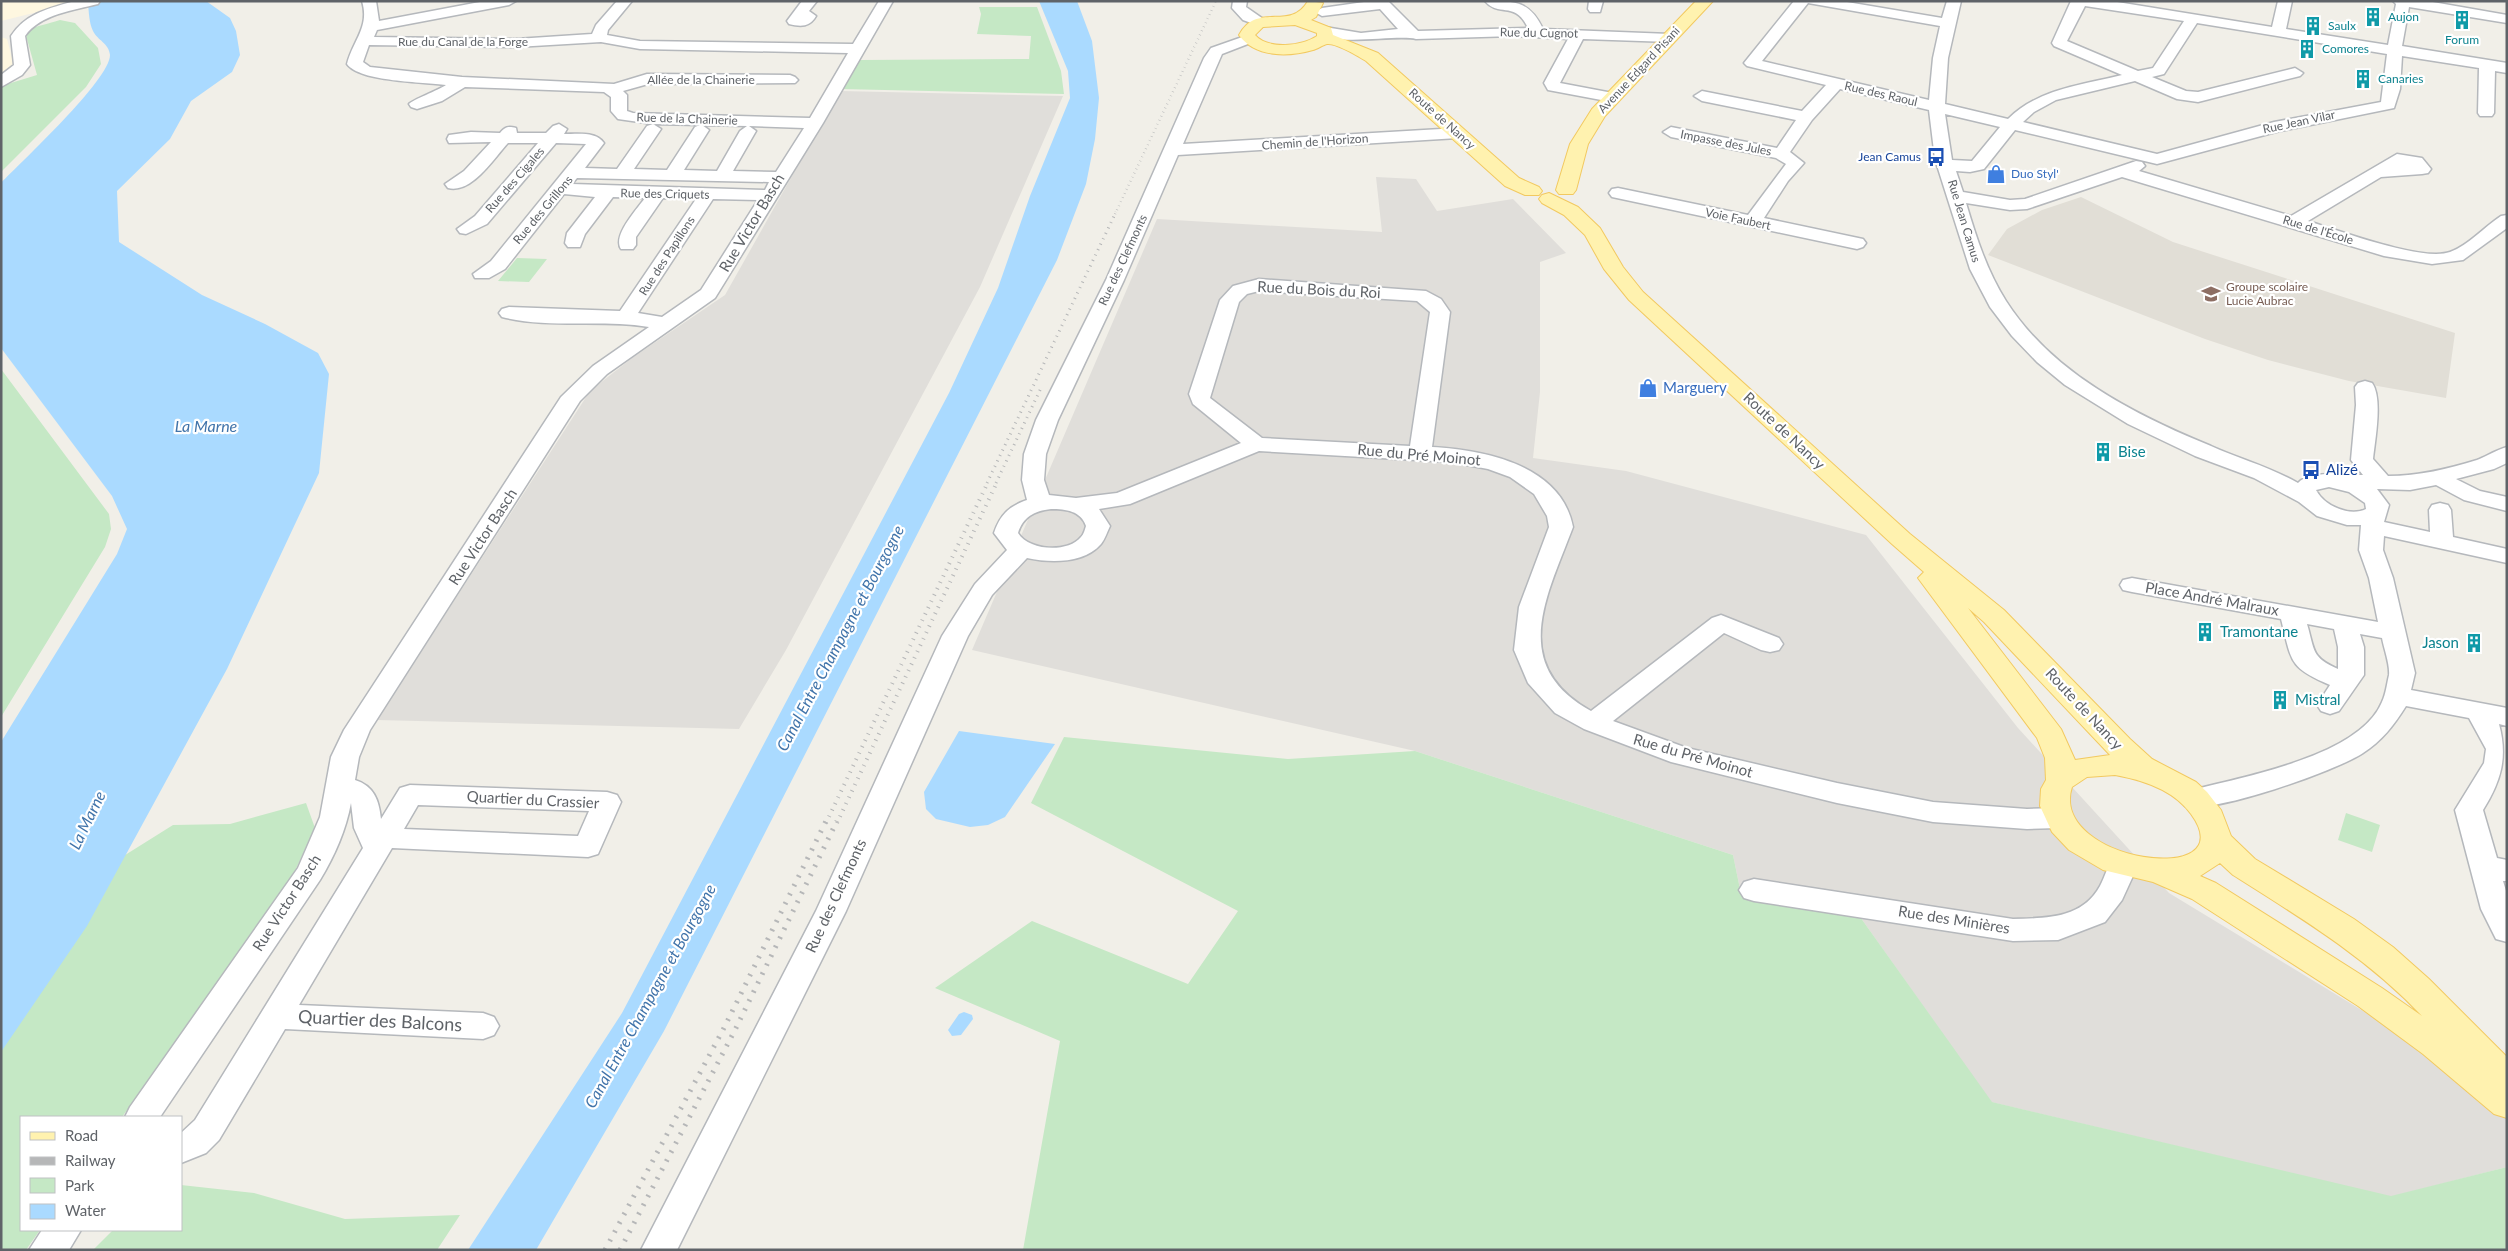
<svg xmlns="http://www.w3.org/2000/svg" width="2508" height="1251" font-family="Lato,sans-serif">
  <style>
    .commercial { fill: #fef7e0 }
    .industrial { fill: #e0deda }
    .education { fill: #e1ded6 }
    .green { fill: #c5e8c5 }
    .water { fill: #aadaff }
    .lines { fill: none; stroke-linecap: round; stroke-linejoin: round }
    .minor-casing { stroke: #b5b8bc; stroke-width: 3 }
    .major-casing { stroke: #f2c960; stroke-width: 2 }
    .minor { fill: #fff; fill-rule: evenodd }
    .major { fill: #fff2af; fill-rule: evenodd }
    .rail-far3 { stroke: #b6b7b8; stroke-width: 2.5; stroke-dasharray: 0.5 4; stroke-linecap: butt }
    .rail-far2 { stroke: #b6b7b8; stroke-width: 3; stroke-dasharray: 1 5; stroke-linecap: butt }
    .rail-far1 { stroke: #b6b7b8; stroke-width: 4; stroke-dasharray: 1 6; stroke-linecap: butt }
    .rail { stroke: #b6b7b8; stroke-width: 5; stroke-dasharray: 2 8; stroke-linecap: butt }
    .labels { text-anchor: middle; stroke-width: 4.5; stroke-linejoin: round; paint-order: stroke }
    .far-culture-label { font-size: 12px; fill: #0d838f; stroke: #fff; text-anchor: start }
    .far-street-label { font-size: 12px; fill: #5f6368; stroke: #fff }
    .far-transit-label { font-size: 12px; fill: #164399; stroke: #fff; text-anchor: end }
    .far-shop-label { font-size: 12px; fill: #366cbe; stroke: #fff; text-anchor: start }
    .far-education-label { font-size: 12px; fill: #785e54; stroke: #fff; text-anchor: start }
    .street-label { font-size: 15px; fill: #5f6368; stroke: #fff }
    .shop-label { font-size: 15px; fill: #366cbe; stroke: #fff; text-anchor: start }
    .culture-label { font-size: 15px; fill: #0d838f; stroke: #fff; text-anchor: start }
    .transit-label { font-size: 15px; fill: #164399; stroke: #fff; text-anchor: start }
    .water-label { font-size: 16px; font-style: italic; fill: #4174aa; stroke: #fff }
    .near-street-label { font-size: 18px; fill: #5f6368; stroke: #fff }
  </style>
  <rect width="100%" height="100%" fill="#f1efe8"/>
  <path class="commercial" d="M1,1H82L1,21Z
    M1,37L7,39L13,62L12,69L1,77Z"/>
  <path class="industrial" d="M840,91L1063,96L980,287L786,650L739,729L377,720L590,391L632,358L725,295Z
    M1376,177L1416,179L1437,211L1513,199L1566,253L1540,262V392L1533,458L1626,471L1866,535L2018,728L2169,893L2424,1048L2507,1117V1167L2391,1197L1991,1102L1858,914L1740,889L1733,855L1415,751L972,650L1157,219L1382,232Z"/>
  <path class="education" d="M2081,197L2173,242L2455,333L2446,398L2349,381L2268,360L2205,339L1988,255L2007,229L2042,210Z"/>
  <path class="green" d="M979,7H1037L1061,71L1064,94L840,89L860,60L1029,59L1031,36L977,34L981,14Z
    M60,20L75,23L98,48L101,64L86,87L1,172V86L37,75L25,32C39,24 46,25 60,20Z
    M517,258L547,259L529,282L498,281Z
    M1,369L109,514L111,529L105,547L1,717Z
    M1064,737L1288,759L1415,751L1733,855L1740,889L1858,914L1992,1102L2391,1196L2507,1167V1250H1023L1060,1041L935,988L1032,921L1188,984L1238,911L1031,803Z
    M306,803L315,828L287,888L122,1117H21V1230H40L26,1250H1V1009L106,867L173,825L230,824Z
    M2346,813L2380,825L2372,852L2338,840Z
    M181,1185L254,1193L345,1219L460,1215L437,1250H93L113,1230H181Z"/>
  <path class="water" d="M82,1H206L230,18L236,31L240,55L232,72L191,101L170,139L117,191L119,242L202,295L265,324L318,353L329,374L319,473L227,669L87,926L1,1052V742L117,554L127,529L112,496L1,348V183C21,162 110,80 110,55C109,43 97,40 93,31C89,23 89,12 88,4Z
    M1039,1H1077L1092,41L1099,98L1095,139L1086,184L1057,260L664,1031L536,1250H468L622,1013L949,393L998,288L1030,196L1070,98L1068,71Z
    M959,731L1055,744L1005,817L988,825L970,827L936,819L926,809L924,792Z
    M964,1012L972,1015L973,1019L961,1035L952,1036L948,1030L959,1014Z"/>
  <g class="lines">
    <g class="minor-casing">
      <path id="minor" d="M75,1H100L98,4C75,10 40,14 25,36L30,65L22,75L1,87V75L14,65L11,36C26,13 50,8 75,1Z
        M362,1H376L379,21L485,1H516L509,5L377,30L374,37L516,39L592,34L596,25L617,1H632L608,30L607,35L640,41L853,44L879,1H893L823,123L715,298L607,374L580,401L370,730L359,757L355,780C374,786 379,800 381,819L400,788L410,785L607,792L617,795L621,802L598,854L588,857L392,848L299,1005L483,1013L494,1017L499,1026L494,1035L483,1039L285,1029L219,1140L206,1153L181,1163V1133L195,1120L363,848L354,828L351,803C346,830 334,857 320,880L160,1117H125L130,1107L298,868L320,817L331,757L344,730L561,397L593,366L649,327C601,319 549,329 502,317L499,313L502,309L509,307L620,311L696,199L663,198L636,237V245L633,249H621C612,236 637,209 645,198L613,197L585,234L580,247H568L565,243L567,233L595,197L564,194L505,269L489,278H475L473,274L491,261L586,144L556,143L487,224L466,234L460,233L457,229L475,216L538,143H508C494,158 472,194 448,188L445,184L464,171L491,142L449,143L447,139L449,135L471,132L500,133C505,127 508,126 516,128L517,133H546L553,126L559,124L567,129L564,134C577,134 596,131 604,143L585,168L617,169L647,126L653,124L618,119L611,111V97L604,92L465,87L442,101L417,109L411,107L409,104C412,100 439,90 446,85C424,82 360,82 347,64C353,40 370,27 362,1ZM601,42L640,49L848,53L810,118L633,113L627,111V95L623,91L648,84L795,83L798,80L795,77L790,75L647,74L614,84L462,77L370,67L363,62L369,45L516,47ZM653,124L700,125L695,127L667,170L634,169L661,129ZM702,125L747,126L740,131L717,171L684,170L709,130ZM749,126L804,128L776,172L733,171L756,131ZM577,178L769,182L765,190L572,184ZM713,199L758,200L701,290L662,317L638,313ZM418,805L589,811L578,836L404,829Z
        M802,1H817L809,11L816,16C810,27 801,27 789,24L787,21Z
        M1233,1H1247L1246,7L1269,23L1262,27L1243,20L1232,8Z
        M1371,1H1388L1418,31L1528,28C1515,0 1499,18 1485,1C1514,1 1529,0 1543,29L1670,34L1677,38L1670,42L1583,39L1560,83L1618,94L1620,97L1612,102L1548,90L1544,83L1568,39L1514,36L1416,39C1396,34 1330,48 1318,31L1325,27L1361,33L1398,29L1380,9L1322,16L1315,12L1322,8Z
        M1589,1H1603L1600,12H1590L1588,9Z
        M1794,1H1841L1942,18L1947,1H1961L1948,58L1945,104L2008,119C2038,89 2082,85 2122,75L2054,46L2052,43L2071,1H2111L2272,27L2278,1H2292L2286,29L2388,45L2396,4L2393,1H2427L2507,15V23L2409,7L2402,46L2507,63V73L2495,71L2494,113L2492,116H2480L2478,113L2479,68L2402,56L2400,89L2394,108L2276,132L2157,164L2015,130L1984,169L1970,172L1956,171L1963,192L2010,200L2025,199L2136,161L2142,162L2145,166L2139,171L2291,216L2397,154L2422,158L2431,169L2428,173L2422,174L2381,177L2308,221C2338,230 2422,262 2450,252C2469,245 2484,227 2501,216L2507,215V228L2463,260L2432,264L2384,256L2122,177L2027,209L2010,210L1966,203C1976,237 1987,271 2006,301C2052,373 2135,415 2211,446C2240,459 2270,467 2298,483C2309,470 2347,475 2363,475L2351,460L2356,405L2355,387L2358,383L2365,381L2372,383C2383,398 2375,440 2373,459L2388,476C2419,476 2448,469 2477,460C2487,456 2496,450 2507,447V463L2494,469L2456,479L2480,491L2507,497V511L2464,500L2436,485L2410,490L2377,489L2389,505L2384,522L2430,532L2429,510L2432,505L2440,503L2448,505L2451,510L2453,537L2507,549V563L2384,536L2383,550L2393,578L2415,673L2411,690L2507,708V726L2499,724C2508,758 2501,781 2483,810L2497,858L2507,860V881H2503L2507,894V942L2496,939L2481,909L2455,810L2484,763L2486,749L2469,718L2406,706C2394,725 2382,741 2363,753C2336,771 2213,814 2185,806L2181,799L2185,792C2238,777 2359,758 2382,702C2386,694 2387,683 2389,675C2390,664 2384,649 2382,638L2360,634L2364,647V675L2339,711L2330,714L2321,711L2317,705L2330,685C2288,667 2292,662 2281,619L2132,592L2123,590L2120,585L2123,580L2132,578L2378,622L2369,578L2359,550L2361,525H2347L2317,516L2299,502L2254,478L2195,456L2128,424L2065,385L2037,362L2012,336L1990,307L1970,269L1935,159L1929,110L1840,89L1812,120L1790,152L1804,163L1788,181L1764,218L1863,239L1866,243L1863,247L1857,249L1612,197L1609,193L1612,189L1618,188L1748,215L1786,164L1776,158L1671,137L1663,132L1671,127L1777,148L1796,120L1702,101L1694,96L1702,91L1802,111L1826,85L1747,66L1744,63ZM1808,3L1940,26L1933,58L1929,100L1762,61ZM2085,6L2184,21L2153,68L2138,71L2067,41ZM2197,23L2387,54L2381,102L2274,122L2157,154L2023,122L2034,112L2056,100L2135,81L2177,99L2198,102L2300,76L2303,73L2295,68L2198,92L2186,91L2152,77L2164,74ZM1945,114L2000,127L1972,161L1952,160ZM2329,487L2349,492L2365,503L2366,509C2350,517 2324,506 2316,490ZM2307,624L2334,629L2338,647V669C2311,657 2315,651 2307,624Z
        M1248,35L1253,36L1255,39L1253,42L1222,54L1183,144L1458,128L1466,133L1458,138L1178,155L1124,280L1058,420L1046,454L1044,480L1049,495L1076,498L1117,493L1241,443L1193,404L1189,394L1220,300L1233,286L1259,279L1426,291L1441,299L1450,312L1432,447C1485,450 1561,465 1573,527C1547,596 1508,665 1591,711L1712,618L1721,615L1779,638L1783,644L1779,650L1770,652L1761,650L1724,633L1613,721L1687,748L1837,783L1933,802L2027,809L2058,808L2068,811L2072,818L2068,825L2058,828L2027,829L1933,822L1837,803L1671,762L1584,729L1555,713L1528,683L1514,650L1519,607L1549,527L1547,516L1534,494L1510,477L1488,469L1451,462L1259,451L1130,504L1099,509L1110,526C1107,532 1105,539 1101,544C1084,564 1050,563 1027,558L992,595L968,636L846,911L677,1250H641L816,911L942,636L975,584L1007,550L994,533C1000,515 1009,506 1027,500L1022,480L1024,454L1036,420L1106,280L1204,58L1211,48ZM1259,291L1417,301L1430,312L1410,446L1262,438L1210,398L1239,302L1247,294ZM1051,509C1066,509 1081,511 1086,526C1085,529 1084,534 1081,537C1068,553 1029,551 1018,533C1023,517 1034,511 1051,509Z
        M2123,855L2133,858L2138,865L2122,900L2105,922L2058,940L2013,941L1754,901L1744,898L1739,890L1744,882L1754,879L2013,919C2046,918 2082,919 2100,886C2105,877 2107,867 2113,858Z
        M42,1230H81L69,1250H29Z"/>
    </g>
    <g class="major-casing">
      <path id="major" d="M1308,1L1323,3L1316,17L1311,20L1331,28L1333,35L1378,53L1519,178L1539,187L1542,191L1539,195H1525L1505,186L1366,61C1358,56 1336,43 1327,44C1323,45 1317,49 1313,50C1289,57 1255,58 1239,35C1258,0 1289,33 1308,1ZM1295,25L1317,33V36C1302,46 1268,50 1255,35L1263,27Z
        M1696,1H1713L1605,116L1588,144L1576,190L1573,194H1559L1556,190L1570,144L1592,109Z
        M1549,193L1578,207L1600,228L1623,267L1643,292L1910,534L2004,610L2130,739L2152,759L2196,782L2207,792L2221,810L2231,836L2255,859L2354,919L2393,947L2429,979L2507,1057V1118L2494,1114L2423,1054L2358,1006L2192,899L2153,882L2103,870L2069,850L2052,832L2040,806L2041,789L2046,780L2045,758L2037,738L1918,578L1924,572L1892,544L1629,300L1604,269L1585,235L1564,215L1542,203L1539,199L1542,195ZM1968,608L1984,622L2110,755L2075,760L2061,729ZM2115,775C2143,780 2174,790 2191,814C2246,889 2048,862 2072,787L2087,777ZM2220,863L2233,875C2301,918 2366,957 2422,1016L2382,988L2216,883L2200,876Z"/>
    </g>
    <use href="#minor" class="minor"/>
    <use href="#major" class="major"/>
    <path class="rail-far3" d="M1115,214L1216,1"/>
    <path class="rail-far2" d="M987,483L1116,212
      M996,483L1041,388"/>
    <path class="rail-far1" d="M826,823L988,482
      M837,823L997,482"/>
    <path class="rail" d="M605,1250L725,1026L826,821
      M620,1250L736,1028L837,821"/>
  </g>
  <defs>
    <g id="building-bare" transform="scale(1.5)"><path d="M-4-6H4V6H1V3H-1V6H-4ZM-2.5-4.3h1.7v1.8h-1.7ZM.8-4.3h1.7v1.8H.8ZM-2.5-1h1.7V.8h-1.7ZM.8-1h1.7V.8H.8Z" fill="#0f9aa8" stroke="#fff" stroke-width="2.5" paint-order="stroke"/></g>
    <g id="bus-bare" transform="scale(1.5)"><path d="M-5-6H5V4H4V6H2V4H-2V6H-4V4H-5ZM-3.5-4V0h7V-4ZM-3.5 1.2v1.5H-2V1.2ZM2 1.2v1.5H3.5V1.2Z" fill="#1a4fb4" stroke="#fff" stroke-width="2.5" paint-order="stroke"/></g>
    <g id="shop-bare" transform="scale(1.5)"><path d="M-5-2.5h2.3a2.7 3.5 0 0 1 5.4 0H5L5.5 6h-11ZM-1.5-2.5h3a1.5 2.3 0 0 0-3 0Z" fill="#3f7fe0" stroke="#fff" stroke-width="2.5" paint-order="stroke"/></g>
    <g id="school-bare" transform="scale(1.5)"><path d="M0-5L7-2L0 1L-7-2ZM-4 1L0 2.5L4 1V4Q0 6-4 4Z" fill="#8d6e63" stroke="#fff" stroke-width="2.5" paint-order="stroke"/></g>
  </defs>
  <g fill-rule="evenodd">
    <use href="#building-bare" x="2373" y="17"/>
    <use href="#building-bare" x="2462" y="20"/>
    <use href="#building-bare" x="2313" y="26"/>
    <use href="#building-bare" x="2307" y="49"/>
    <use href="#building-bare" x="2363" y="79"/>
    <use href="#bus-bare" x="1936" y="157"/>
    <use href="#shop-bare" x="1996" y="174"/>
    <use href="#school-bare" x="2211" y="294"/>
    <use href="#shop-bare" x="1648" y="388"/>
    <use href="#building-bare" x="2103" y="452"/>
    <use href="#bus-bare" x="2311" y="470"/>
    <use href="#building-bare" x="2205" y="632"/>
    <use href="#building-bare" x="2474" y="643"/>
    <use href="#building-bare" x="2280" y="700"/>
  </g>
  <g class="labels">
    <g class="far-culture-label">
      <text x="2388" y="21">Aujon</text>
      <text x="2328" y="30">Saulx</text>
      <text x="2462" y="44" text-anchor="middle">Forum</text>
      <text x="2322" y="53">Comores</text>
      <text x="2378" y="83">Canaries</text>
    </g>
    <g class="far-street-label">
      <text transform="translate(1539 33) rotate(1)" y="4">Rue du Cugnot</text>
      <text x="463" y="46">Rue du Canal de la Forge</text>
      <text transform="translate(1639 70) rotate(-47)" y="4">Avenue Edgard Pisani</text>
      <text x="701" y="84">Allée de la Chainerie</text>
      <text transform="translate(1881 94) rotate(13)" y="4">Rue des Raoul</text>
      <text transform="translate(687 119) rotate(2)" y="4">Rue de la Chainerie</text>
      <text transform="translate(1442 119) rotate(42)" y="4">Route de Nancy</text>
      <text transform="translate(2299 122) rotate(-12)" y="4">Rue Jean Vilar</text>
      <text transform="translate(1315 142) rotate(-4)" y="4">Chemin de l'Horizon</text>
      <text transform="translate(1726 143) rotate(11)" y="4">Impasse des Jules</text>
      <text transform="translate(515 180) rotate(-49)" y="4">Rue des Cigales</text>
      <text transform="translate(665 194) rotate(1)" y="4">Rue des Criquets</text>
      <text transform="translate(543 210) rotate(-50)" y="4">Rue des Grillons</text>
      <text transform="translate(1738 219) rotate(12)" y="4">Voie Faubert</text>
      <text transform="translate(1964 221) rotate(73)" y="4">Rue Jean Camus</text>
      <text transform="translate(2318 230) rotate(17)" y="4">Rue de l'École</text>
      <text transform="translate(667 256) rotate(-57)" y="4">Rue des Papillons</text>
      <text transform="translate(1123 260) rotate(-65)" y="4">Rue des Clefmonts</text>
    </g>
    <g class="far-transit-label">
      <text x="1921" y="161">Jean Camus</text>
    </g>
    <g class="far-shop-label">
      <text x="2011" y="178">Duo Styl'</text>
    </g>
    <g class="far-education-label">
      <text x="2226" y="291">Groupe scolaire<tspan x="2226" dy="14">Lucie Aubrac</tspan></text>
    </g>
    <g class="street-label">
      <text transform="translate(752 223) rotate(-59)" y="5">Rue Victor Basch</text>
      <text transform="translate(1319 290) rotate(3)" y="5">Rue du Bois du Roi</text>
      <text transform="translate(1784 431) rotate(43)" y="5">Route de Nancy</text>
      <text transform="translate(1419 455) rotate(5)" y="5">Rue du Pré Moinot</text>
      <text transform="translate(483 537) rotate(-57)" y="5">Rue Victor Basch</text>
      <text transform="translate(2212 599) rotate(10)" y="5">Place André Malraux</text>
      <text transform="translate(2084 709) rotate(47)" y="5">Route de Nancy</text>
      <text transform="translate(1693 756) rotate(16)" y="5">Rue du Pré Moinot</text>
      <text transform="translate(533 800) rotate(3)" y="5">Quartier du Crassier</text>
      <text transform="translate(836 896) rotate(-65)" y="5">Rue des Clefmonts</text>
      <text transform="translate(287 903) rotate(-57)" y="5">Rue Victor Basch</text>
      <text transform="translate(1954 920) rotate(9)" y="5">Rue des Minières</text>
    </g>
    <g class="shop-label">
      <text x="1663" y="393">Marguery</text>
    </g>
    <g class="culture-label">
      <text x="2118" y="457">Bise</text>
      <text x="2220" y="637">Tramontane</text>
      <text x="2459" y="648" text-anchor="end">Jason</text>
      <text x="2295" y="705">Mistral</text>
    </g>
    <g class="transit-label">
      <text x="2326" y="475">Alizé</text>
    </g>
    <g class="water-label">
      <text x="206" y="432">La Marne</text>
      <text transform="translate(840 638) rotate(-62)" y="6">Canal Entre Champagne et Bourgogne</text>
      <text transform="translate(87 820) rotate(-64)" y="6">La Marne</text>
      <text transform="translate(650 996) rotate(-61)" y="6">Canal Entre Champagne et Bourgogne</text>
    </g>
    <g class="near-street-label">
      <text transform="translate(380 1021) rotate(3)" y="6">Quartier des Balcons</text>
    </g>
  </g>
  <rect width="2508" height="1251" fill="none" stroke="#5f6368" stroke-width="5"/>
  <rect x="20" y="1116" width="162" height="115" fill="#ffffff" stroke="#bfc1c3"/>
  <rect x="30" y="1132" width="25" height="8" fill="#fff2af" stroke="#bfc1c3"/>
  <text x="65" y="1141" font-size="15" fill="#5f6368">Road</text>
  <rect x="30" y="1157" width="25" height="8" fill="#b6b7b8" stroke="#bfc1c3"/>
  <text x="65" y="1166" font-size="15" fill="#5f6368">Railway</text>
  <rect x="30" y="1178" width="25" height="15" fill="#c5e8c5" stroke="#bfc1c3"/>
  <text x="65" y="1191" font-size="15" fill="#5f6368">Park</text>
  <rect x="30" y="1204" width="25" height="15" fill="#aadaff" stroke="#bfc1c3"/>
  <text x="65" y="1216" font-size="15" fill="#5f6368">Water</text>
</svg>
